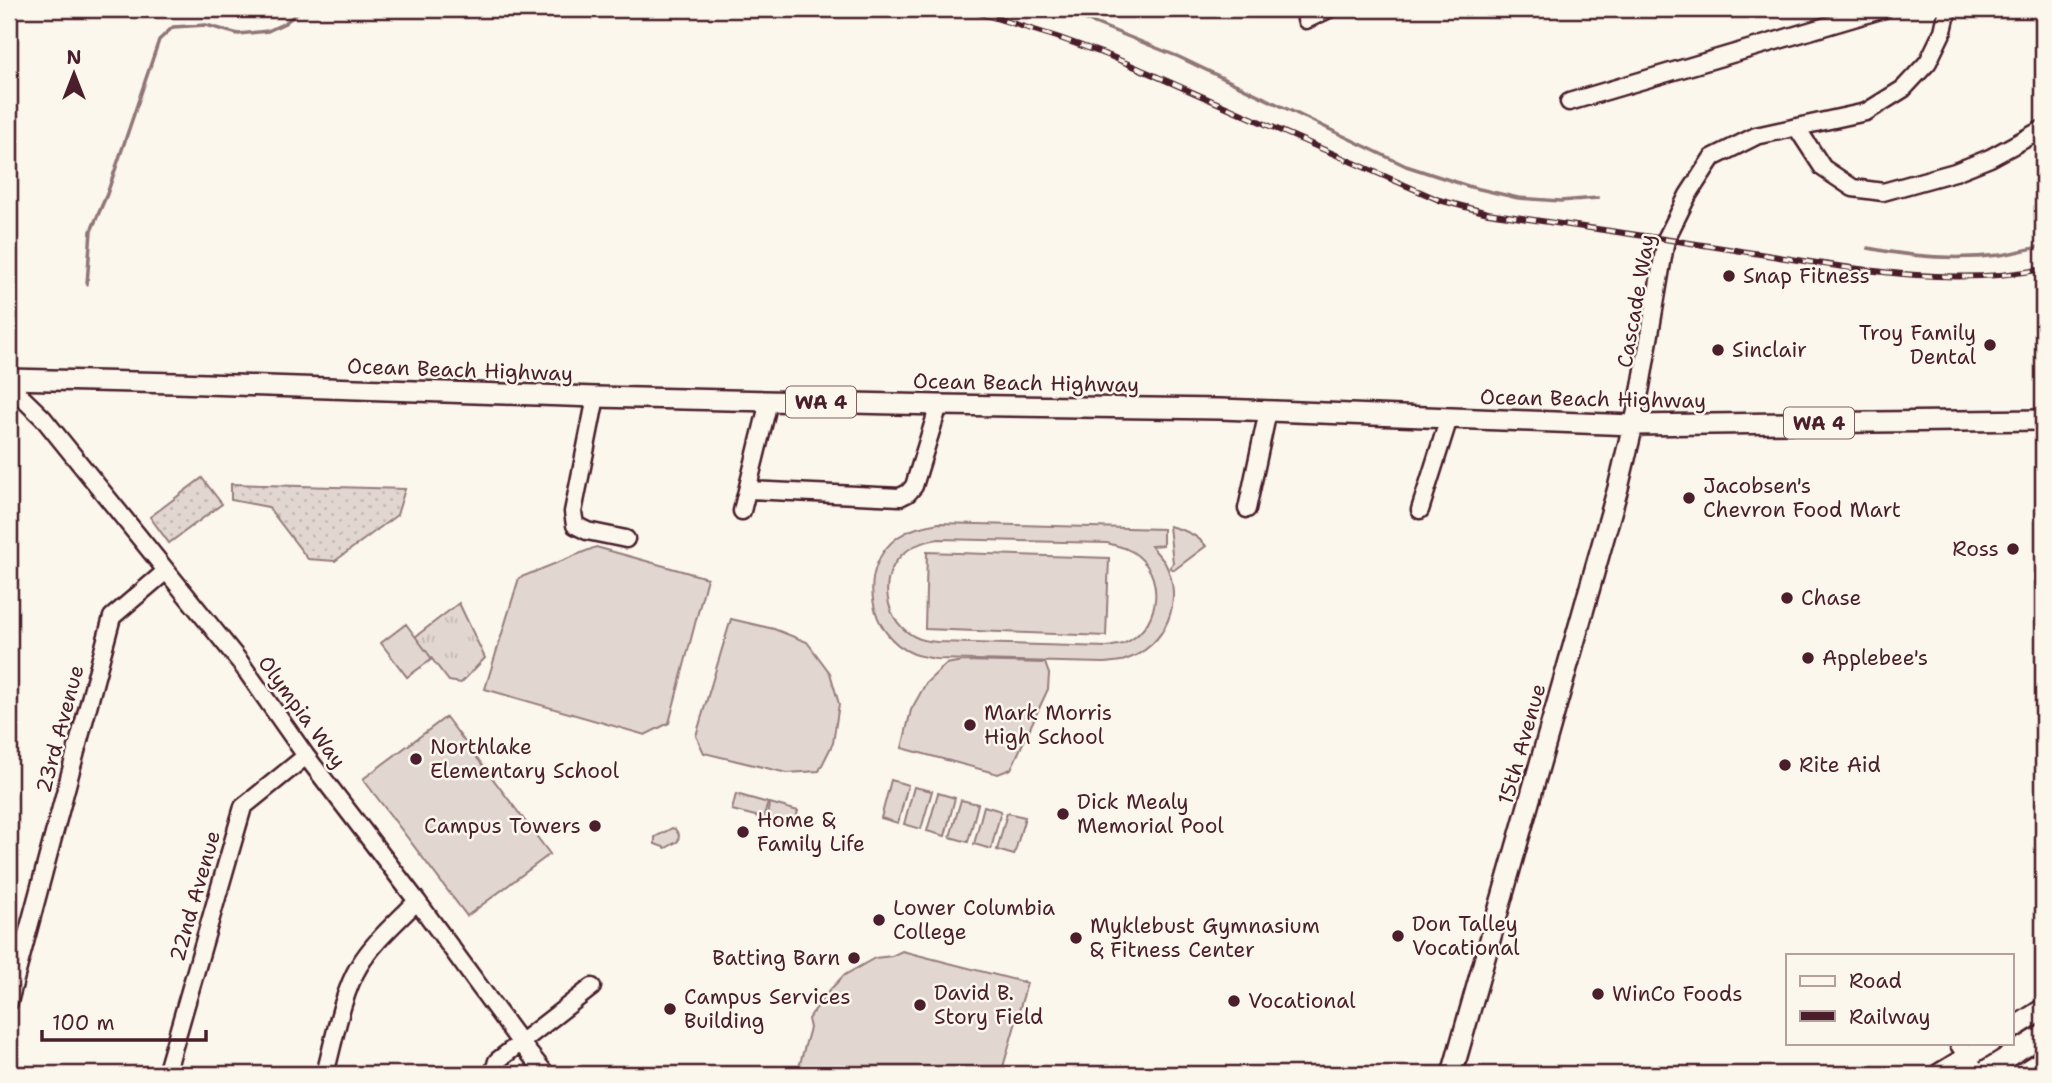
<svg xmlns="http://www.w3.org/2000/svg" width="2052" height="1083" font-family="'Shantell Sans',sans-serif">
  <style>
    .grass { fill: url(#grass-tufts); stroke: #967b7e; stroke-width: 2 }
    .garden { fill: url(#garden-dots); stroke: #967b7e; stroke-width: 2 }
    .pitch { fill: #e2d7d0; stroke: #967b7e; stroke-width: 2; fill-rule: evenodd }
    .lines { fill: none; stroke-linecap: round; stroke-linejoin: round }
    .stream { stroke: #907477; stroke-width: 3.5 }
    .minor-casing { stroke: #4a1f2b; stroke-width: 21 }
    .major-casing { stroke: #4a1f2b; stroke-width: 24 }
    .minor { stroke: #fbf7ec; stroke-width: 16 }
    .major { stroke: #fbf7ec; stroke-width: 19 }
    .rail-casing { stroke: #4a1f2b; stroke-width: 6 }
    .rail { stroke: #fbf7ec; stroke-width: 3.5; stroke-dasharray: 10; stroke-linecap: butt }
    .poi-dot { fill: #4a1f2b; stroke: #fbf7ec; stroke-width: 2.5 }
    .labels { text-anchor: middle; stroke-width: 5; stroke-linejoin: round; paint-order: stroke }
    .shield { fill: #fbf7ec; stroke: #7f6065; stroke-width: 2 }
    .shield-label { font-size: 19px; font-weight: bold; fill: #4a1f2b }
    .poi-label { font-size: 21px; fill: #4a1f2b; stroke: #fbf7ec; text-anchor: start }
    .street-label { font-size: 21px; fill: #4a1f2b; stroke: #fbf7ec }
  </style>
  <defs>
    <pattern id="grass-tufts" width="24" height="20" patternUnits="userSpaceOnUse" patternTransform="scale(1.75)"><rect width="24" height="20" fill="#e2d7d0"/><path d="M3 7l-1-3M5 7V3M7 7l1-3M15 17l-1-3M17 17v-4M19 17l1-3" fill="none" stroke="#c3b8b3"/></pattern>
    <pattern id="garden-dots" width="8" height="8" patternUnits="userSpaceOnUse" patternTransform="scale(1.75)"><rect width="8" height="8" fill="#e2d7d0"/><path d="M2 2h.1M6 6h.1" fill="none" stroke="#c3b8b3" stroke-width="1.8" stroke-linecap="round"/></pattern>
  </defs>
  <rect width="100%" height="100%" fill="#fbf7ec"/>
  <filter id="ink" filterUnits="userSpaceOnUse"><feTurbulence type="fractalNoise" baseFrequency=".0143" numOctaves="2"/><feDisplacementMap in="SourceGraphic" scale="14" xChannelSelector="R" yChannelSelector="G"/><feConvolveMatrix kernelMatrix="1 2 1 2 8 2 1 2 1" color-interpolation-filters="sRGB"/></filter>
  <g filter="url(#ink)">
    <path class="grass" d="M459,603L485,658L461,683L449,681L415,637Z
      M736,794L768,803L763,818L732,810Z
      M770,803L798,811L794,825L766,818Z
      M672,828L675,829L679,835L678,841L666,848L655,844V837Z"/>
    <path class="garden" d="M202,478L222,504L169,543L150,517Z
      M231,484L405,489L397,515L335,561L308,559L268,507L231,500Z"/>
    <path class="pitch" d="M939,523L1163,529V545L1151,546C1155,551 1161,557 1165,563C1185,600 1166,647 1125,660C1119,662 1111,662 1104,663L935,659C928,657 920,656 914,654C867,636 857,566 898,537C911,528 924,526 939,523ZM939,539L1107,543C1118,546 1129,548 1138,556C1167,580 1158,630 1123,644C1118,645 1112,646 1107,647L937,642C932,641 925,641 920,639C883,626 875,572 908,550C918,543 927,541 939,539Z
      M1169,526C1184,530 1196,534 1206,546L1174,570L1170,567L1173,563Z
      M596,547L707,578L669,723L645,735L485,689L519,578Z
      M927,552L1109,558L1106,636L925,629Z
      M731,619L774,629L807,642L830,673L839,704L833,743L819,771L787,773L704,753L696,736Z
      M406,624L432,659L407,677L381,643Z
      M963,661L1045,663L1049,674L1048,689L1011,769L998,774L902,748L911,710L926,683L946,664Z
      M446,717L550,854L467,916L363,779Z
      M891,780L908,785L898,823L881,818Z
      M914,787L932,791L921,829L904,824Z
      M938,793L955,798L945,836L927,831Z
      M961,800L978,804L968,842L950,837Z
      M984,806L1001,811L991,849L974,844Z
      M1007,813L1025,817L1014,855L997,850Z
      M902,951L1027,983L1001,1074H797L810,1028L808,1019L829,991L843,976L875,958L892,956Z"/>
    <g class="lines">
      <path class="stream" d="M1054,9L1077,16L1179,57L1406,166L1471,187L1518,198L1560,201L1598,198
        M1868,248C1911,257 1957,260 2000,255C2014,253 2029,249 2043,246
        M87,284L91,231L107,194L159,40L173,27L206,25L238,34L268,31L285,23L297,13L298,9"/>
      <g class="minor-casing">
        <path id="minor" d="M1306,20L1329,9
          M1569,102L1884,9
          M1797,128L1823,168L1853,188L1883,192L1955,172L1990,158L2043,129
          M9,385L43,418L240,662L306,756L417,901L520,1042L546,1074
          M596,397L573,512L575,525L587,531L626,539
          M1633,425L1641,387L1666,239L1688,195L1712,158L1756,136L1866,112L1903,89L1928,62L1943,31L1948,9
          M748,490L900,497L908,493L914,486L939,405
          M1247,509L1268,411
          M1420,510L1449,418
          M742,511L769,401
          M9,1002L112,617L166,571
          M1958,1043L1978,1074
          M166,1074L243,807L306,756
          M325,1074C334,1041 342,994 359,966C374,941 397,922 417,901
          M493,1074L497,1061L592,987"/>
      </g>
      <g class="major-casing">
        <path id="major" d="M9,379L176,383L596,397L939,405L1220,409L1633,425L2043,420
          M2012,1029L2043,1009
          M1452,1074L1618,488L1633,425
          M1939,1074L1990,1043
          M1980,1074L2043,1035"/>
      </g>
      <use href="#minor" class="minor"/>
      <use href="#major" class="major"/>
      <g class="rail-casing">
        <path id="rail" d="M966,9L1057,37L1110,56L1439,200L1488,213C1574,226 1661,238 1747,252C1844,267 1945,288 2043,269"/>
      </g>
      <use href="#rail" class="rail"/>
    </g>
  </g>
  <g class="poi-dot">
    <circle cx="1729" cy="276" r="7"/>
    <circle cx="1990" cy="345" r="7"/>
    <circle cx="1718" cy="350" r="7"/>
    <circle cx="1689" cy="498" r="7"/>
    <circle cx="2013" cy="549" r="7"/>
    <circle cx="1787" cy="598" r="7"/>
    <circle cx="1808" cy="658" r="7"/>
    <circle cx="970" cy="725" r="7"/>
    <circle cx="416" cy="759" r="7"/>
    <circle cx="1785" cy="765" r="7"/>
    <circle cx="1063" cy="814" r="7"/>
    <circle cx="595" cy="826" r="7"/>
    <circle cx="743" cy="832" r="7"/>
    <circle cx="879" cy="920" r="7"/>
    <circle cx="1398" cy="936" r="7"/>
    <circle cx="1076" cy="938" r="7"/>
    <circle cx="854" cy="958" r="7"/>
    <circle cx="1598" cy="994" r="7"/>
    <circle cx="1234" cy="1001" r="7"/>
    <circle cx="920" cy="1005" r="7"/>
    <circle cx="670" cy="1009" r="7"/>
  </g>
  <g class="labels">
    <g class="shield">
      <rect x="786" y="386.5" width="70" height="31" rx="5"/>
      <rect x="1784" y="407.5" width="70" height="31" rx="5"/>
    </g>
    <g class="shield-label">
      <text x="821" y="409">WA 4</text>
      <text x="1819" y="430">WA 4</text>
    </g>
    <g class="poi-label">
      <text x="1743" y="283">Snap Fitness</text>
      <text x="1976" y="340" text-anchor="end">Troy Family<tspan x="1976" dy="24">Dental</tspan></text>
      <text x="1732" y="357">Sinclair</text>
      <text x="1703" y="493">Jacobsen's<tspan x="1703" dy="24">Chevron Food Mart</tspan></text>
      <text x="1999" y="556" text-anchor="end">Ross</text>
      <text x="1801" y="605">Chase</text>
      <text x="1822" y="665">Applebee's</text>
      <text x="984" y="720">Mark Morris<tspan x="984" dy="24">High School</tspan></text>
      <text x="430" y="754">Northlake<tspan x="430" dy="24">Elementary School</tspan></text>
      <text x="1799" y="772">Rite Aid</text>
      <text x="1077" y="809">Dick Mealy<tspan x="1077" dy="24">Memorial Pool</tspan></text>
      <text x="757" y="827">Home &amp;<tspan x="757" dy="24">Family Life</tspan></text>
      <text x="581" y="833" text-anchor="end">Campus Towers</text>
      <text x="893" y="915">Lower Columbia<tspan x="893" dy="24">College</tspan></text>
      <text x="1412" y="931">Don Talley<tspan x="1412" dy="24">Vocational</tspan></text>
      <text x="1090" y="933">Myklebust Gymnasium<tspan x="1090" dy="24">&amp; Fitness Center</tspan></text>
      <text x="840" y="965" text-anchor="end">Batting Barn</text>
      <text x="934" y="1000">David B.<tspan x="934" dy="24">Story Field</tspan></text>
      <text x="1612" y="1001">WinCo Foods</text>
      <text x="684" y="1004">Campus Services<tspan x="684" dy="24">Building</tspan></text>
      <text x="1248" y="1008">Vocational</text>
    </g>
    <g class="street-label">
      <text transform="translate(1636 301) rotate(-80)" y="7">Cascade Way</text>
      <text transform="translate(460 370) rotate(2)" y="7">Ocean Beach Highway</text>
      <text transform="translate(1026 383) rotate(1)" y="7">Ocean Beach Highway</text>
      <text transform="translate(1593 399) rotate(1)" y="7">Ocean Beach Highway</text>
      <text transform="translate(302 712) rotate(54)" y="7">Olympia Way</text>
      <text transform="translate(60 729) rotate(-75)" y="7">23rd Avenue</text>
      <text transform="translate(1522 744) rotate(-74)" y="7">15th Avenue</text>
      <text transform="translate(195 896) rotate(-74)" y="7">22nd Avenue</text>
    </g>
  </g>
  <rect width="2052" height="1083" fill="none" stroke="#fbf7ec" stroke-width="35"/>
  <rect x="18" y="18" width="2017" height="1048" fill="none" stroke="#4a1f2b" stroke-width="2.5" filter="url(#ink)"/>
  <rect x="1786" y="954" width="228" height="91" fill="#fbf7ec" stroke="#b4a19f" stroke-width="2"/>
  <rect x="1800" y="976" width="35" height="10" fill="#fbf7ec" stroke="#b4a19f" stroke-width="2"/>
  <text x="1849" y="988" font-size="21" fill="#4a1f2b">Road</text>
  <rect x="1800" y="1011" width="35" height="10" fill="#4a1f2b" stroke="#b4a19f" stroke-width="2"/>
  <text x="1849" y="1024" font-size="21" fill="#4a1f2b">Railway</text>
  <g transform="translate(74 74)" stroke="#fbf7ec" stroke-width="5" paint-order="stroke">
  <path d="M0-5L12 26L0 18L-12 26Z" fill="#4a1f2b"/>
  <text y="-10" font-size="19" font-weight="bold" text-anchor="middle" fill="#4a1f2b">N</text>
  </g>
  <path d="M42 1030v10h164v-10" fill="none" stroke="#4a1f2b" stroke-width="3.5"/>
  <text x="52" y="1030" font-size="21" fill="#4a1f2b" stroke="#fbf7ec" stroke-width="5" paint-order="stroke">100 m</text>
</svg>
